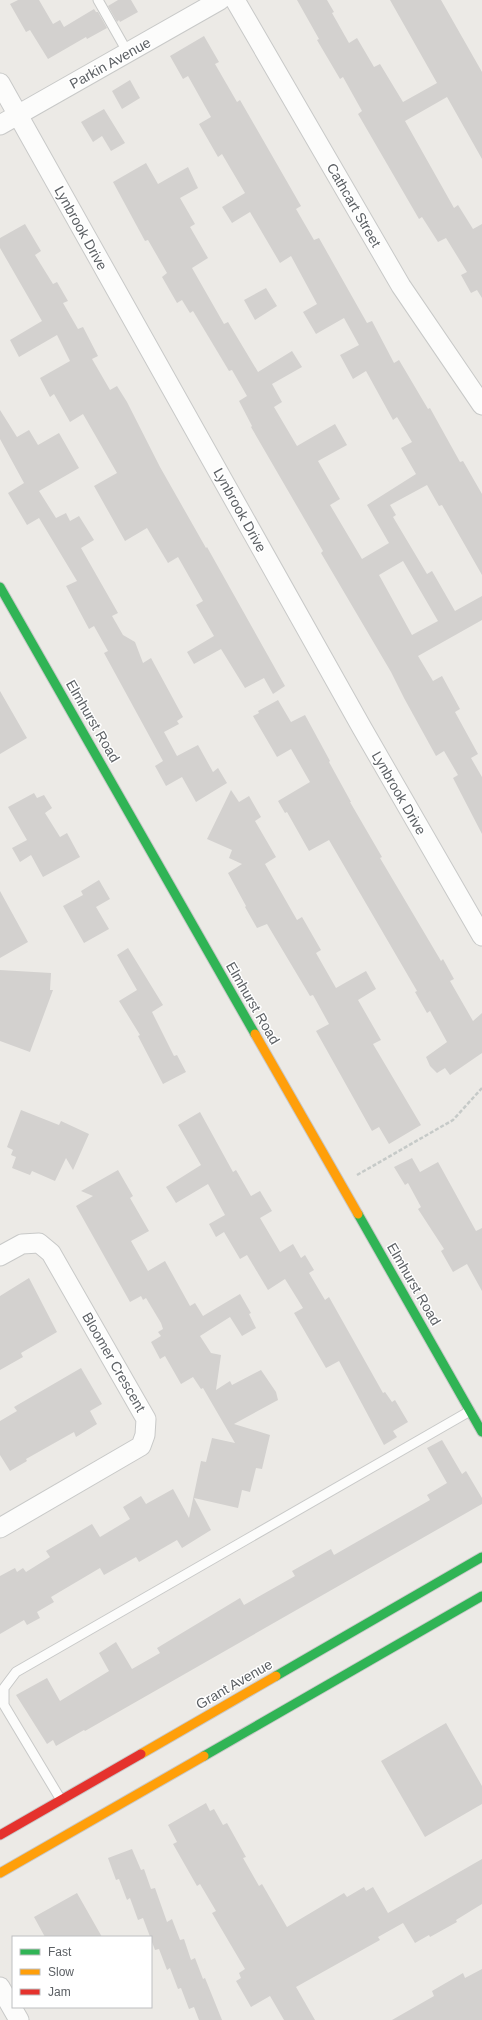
<svg xmlns="http://www.w3.org/2000/svg" width="482" height="2020" font-family="Arial,sans-serif">
  <style>
    .building { fill: #d3d1cf; fill-rule: evenodd }
    .lines { fill: none; stroke-linecap: round; stroke-linejoin: round }
    .lane-casing { stroke: #c8c9c8; stroke-width: 11 }
    .street-casing { stroke: #c8c9c8; stroke-width: 21 }
    .fast-casing { stroke: #c8c8c8; stroke-width: 11 }
    .slow-casing { stroke: #c8c8c8; stroke-width: 11 }
    .jam-casing { stroke: #c8c8c8; stroke-width: 11 }
    .path { stroke: #c6cac8; stroke-width: 2.5; stroke-dasharray: 4 2; stroke-linecap: butt }
    .lane { stroke: #fcfcfb; stroke-width: 9 }
    .street { stroke: #fcfcfb; stroke-width: 19 }
    .fast { stroke: #30b455; stroke-width: 9 }
    .slow { stroke: #ff9f0a; stroke-width: 9 }
    .jam { stroke: #e5322d; stroke-width: 9 }
    .labels { text-anchor: middle; stroke-width: 3; stroke-linejoin: round; paint-order: stroke }
    .street-label { font-size: 14px; fill: #5c6064; stroke: #fff }
  </style>
  <rect width="100%" height="100%" fill="#eceae6"/>
  <path class="building" d="M18,0H39L53,24L60,20L64,27L94,9L96,12H98L107,28L87,39L86,37L48,59L30,30L26,32L10,4Z
    M118,0H131L138,12L120,22L119,20L117,22L108,6Z
    M297,0H327L334,12L332,13L349,43L357,38L374,67L380,64L403,102L437,83L390,0H441L482,72V159L447,97L405,121L454,208L458,205L473,229L482,224V298L477,290L471,293L461,275L467,272L446,238L438,242L422,217L419,219L358,114L362,111L343,77L340,79L317,40L319,39Z
    M204,36L219,62L215,64L237,102L240,100L301,206L296,209L314,240L319,238L367,323L372,321L394,363L399,360L428,409L430,408L460,462L463,461L482,494V575L442,505L439,506L427,485L390,505L396,515L393,517L427,574L432,571L455,611L482,596V620L418,656L433,681L442,676L460,709L455,712L478,754L471,758L482,777V834L453,778L458,775L444,751L436,756L404,698L391,672L321,553L323,551L251,427L252,426L239,401L247,396L232,370L229,371L193,311L190,313L182,300L177,303L162,277L167,273L148,240L145,241L113,182L146,163L158,184L188,167L198,188L180,198L195,224L190,227L208,258L192,268L224,324L228,322L258,372L292,351L302,367L272,384L282,402L274,407L297,446L335,424L347,445L318,461L340,499L330,505L362,559L389,543L367,505L416,474L401,448L412,442L397,417L393,420L366,371L353,379L340,355L359,345L344,318L316,334L303,312L317,304L291,256L280,263L250,212L232,223L222,207L245,193L222,154L218,157L199,124L211,117L188,76L183,79L170,56ZM403,561L438,621L412,635L379,575Z
    M130,80L140,98L122,109L112,91Z
    M104,109L125,143L111,151L102,136L93,142L81,122Z
    M25,224L41,251L35,255L53,284L57,282L68,301L63,303L78,329L83,327L98,356L92,359L110,390L117,386L127,402L160,467L206,548L207,547L285,686L273,694L264,678L245,688L221,649L194,664L187,652L214,636L196,605L203,601L178,557L168,563L147,528L125,541L94,486L117,473L83,414L70,422L54,394L50,397L40,378L70,361L57,335L19,357L10,340L42,321L0,248V238Z
    M266,288L277,306L255,320L244,300Z
    M0,410L17,437L29,430L38,445L59,433L79,468L39,491L56,518L66,513L70,521L79,516L94,540L81,548L118,613L112,616L123,635L135,642L143,663L151,658L183,717L177,721L179,724L164,732L177,756L198,745L213,772L218,768L227,783L196,802L182,777L166,786L155,766L163,761L104,653L108,651L94,626L89,629L66,586L77,581L39,518L27,525L8,493L24,483L0,439Z
    M0,691L27,738L0,754Z
    M278,700L291,722L305,715L330,761L329,762L351,802H350L382,857L380,858L441,961L443,959L454,979L450,981L473,1021L482,1013V1053L450,1075L445,1068L437,1073L430,1066L426,1057L447,1042L430,1011L427,1013L415,992L417,991L329,840L309,851L287,812L285,813L278,801L310,782L291,749L277,757L253,716L259,713L258,711Z
    M231,790L239,802L249,796L261,817L255,821L276,857L265,864L297,920L302,917L321,950L316,953L336,988L366,971L376,989L358,1000L381,1040L373,1044L421,1125L389,1144L379,1127L372,1131L316,1031L329,1024L313,995L310,996L267,924L257,928L245,907L246,906L228,873L242,864L229,858L232,850L207,839Z
    M34,793L37,798L44,795L52,808L45,813L60,837L67,833L80,857L43,877L31,855L20,862L12,848L27,840L8,807Z
    M99,880L110,899L96,907L109,929L84,943L63,906L83,895L81,891Z
    M0,891L28,942L0,958Z
    M128,948L163,1005L152,1012L174,1056L177,1055L186,1072L163,1084L138,1036L140,1035L119,1001L137,990L117,955Z
    M0,970L51,973L50,990H53L30,1052L0,1041Z
    M21,1110L59,1125L61,1121L89,1134L73,1170L66,1158L55,1181L32,1171L30,1175L12,1168L16,1157L11,1155L13,1150L7,1147Z
    M200,1112L233,1172L236,1170L251,1196L260,1191L272,1211L260,1218L280,1252L293,1244L301,1258L305,1255L314,1270L309,1273L325,1300L329,1297L383,1393L385,1392L392,1402L395,1400L408,1422L393,1431L397,1437L384,1445L339,1361L326,1368L294,1313L303,1308L285,1279L268,1290L247,1255L240,1259L224,1232L216,1237L209,1224L225,1215L208,1184L176,1203L166,1187L201,1165L178,1125Z
    M412,1158L420,1172L438,1162L476,1231L482,1228V1291L467,1264L453,1272L441,1251L444,1249L418,1209L421,1207L408,1183L405,1185L394,1167Z
    M118,1170L133,1196L130,1198L149,1231L131,1241L148,1271L165,1261L190,1306L195,1303L203,1316L240,1294L251,1313L249,1314L256,1328L242,1336L230,1317L200,1336L211,1353L221,1355L216,1390L230,1381L232,1385L261,1370L276,1392L278,1400L234,1424L270,1435L262,1469L256,1468L250,1492L242,1490L238,1508L194,1498L211,1530L182,1548L177,1540L139,1562L136,1557L104,1575L100,1568L51,1597L54,1602L37,1612L40,1618L27,1625L24,1620L0,1634V1576L15,1568L17,1572L23,1568L26,1572L50,1557L46,1551L92,1524L100,1537L130,1519L123,1507L141,1496L146,1504L173,1489L189,1518L201,1461L206,1462L212,1438L235,1443L203,1388L201,1389L193,1377L181,1384L165,1356L160,1359L151,1342L161,1336L158,1332L163,1329L161,1323L146,1298L143,1300L141,1296L130,1302L76,1206L93,1196L81,1191Z
    M29,1278L57,1332L21,1353L23,1357L0,1370V1296Z
    M81,1368L102,1404L90,1411L97,1424L76,1437L74,1432L26,1459L27,1461L10,1471L0,1455V1421L17,1411L14,1407Z
    M442,1440L462,1474L466,1471L482,1498V1504L85,1731L84,1730L56,1746L53,1740L47,1744L16,1695L47,1678L60,1701L109,1671L99,1653L116,1642L132,1669L160,1653L157,1648L240,1598L244,1605L295,1576L292,1571L331,1549L334,1555L430,1500L427,1495L447,1483L427,1448Z
    M446,1723L482,1786V1804L425,1837L381,1761Z
    M206,1803L210,1811L214,1809L223,1825L227,1823L246,1857L243,1858L259,1886L262,1884L287,1927L344,1893L347,1897L364,1887L366,1891L373,1887L388,1913L482,1859V1904L456,1920L457,1922L430,1937L429,1935L415,1943L403,1923L378,1937L380,1940L296,1987L315,2020H284L270,1996L251,2007L236,1981L241,1978L239,1973L245,1969L212,1913L216,1911L200,1884L197,1886L173,1844L177,1842L168,1825Z
    M132,1849L141,1870L144,1869L151,1889L155,1888L167,1922L172,1919L180,1940L184,1939L191,1960L195,1958L203,1979L205,1978L222,2020H199L194,2007L189,2009L181,1988L178,1989L170,1968L167,1970L159,1949L155,1950L143,1918L138,1920L130,1898L127,1900L119,1879L116,1880L108,1858Z
    M77,1893L102,1937H45L34,1917Z
    M482,1969V2020H392L434,1996L432,1991L463,1973L465,1978Z"/>
  <g class="lines">
    <g class="lane-casing">
      <path id="lane" d="M98,0L128,53
        M61,1800L4,1705V1688L16,1672L470,1411"/>
    </g>
    <g class="street-casing">
      <path id="street" d="M235,0L401,286L482,405
        M0,83L362,728L482,936
        M0,125L220,0
        M0,1256L22,1244L39,1243L51,1253L146,1419L145,1435L141,1446L0,1528
        M0,1987L19,2020"/>
    </g>
    <g class="fast-casing">
      <path id="fast" d="M0,587L255,1034
        M358,1214L482,1432
        M276,1676L482,1557
        M204,1756L482,1596"/>
    </g>
    <g class="slow-casing">
      <path id="slow" d="M255,1034L358,1214
        M141,1754L276,1676
        M0,1873L204,1756"/>
    </g>
    <g class="jam-casing">
      <path id="jam" d="M0,1835L141,1754"/>
    </g>
    <path class="path" d="M357,1175L453,1120L482,1088"/>
    <use href="#lane" class="lane"/>
    <use href="#street" class="street"/>
    <use href="#fast" class="fast"/>
    <use href="#slow" class="slow"/>
    <use href="#jam" class="jam"/>
  </g>
  <g class="labels">
    <g class="street-label">
      <text transform="translate(110 63) rotate(-29)" y="5">Parkin Avenue</text>
      <text transform="translate(354 205) rotate(60)" y="5">Cathcart Street</text>
      <text transform="translate(81 228) rotate(61)" y="5">Lynbrook Drive</text>
      <text transform="translate(240 510) rotate(61)" y="5">Lynbrook Drive</text>
      <text transform="translate(93 721) rotate(60)" y="5">Elmhurst Road</text>
      <text transform="translate(399 793) rotate(60)" y="5">Lynbrook Drive</text>
      <text transform="translate(253 1003) rotate(60)" y="5">Elmhurst Road</text>
      <text transform="translate(414 1284) rotate(60)" y="5">Elmhurst Road</text>
      <text transform="translate(114 1362) rotate(60)" y="5">Bloomer Crescent</text>
      <text transform="translate(234 1684) rotate(-30)" y="5">Grant Avenue</text>
    </g>
  </g>
  <rect x="12" y="1936" width="140" height="72" fill="#ffffff" stroke="#bebfc1"/>
  <rect x="20" y="1949" width="20" height="6" fill="#30b455" stroke="#bebfc1"/>
  <text x="48" y="1956" font-size="12" fill="#5c6064">Fast</text>
  <rect x="20" y="1969" width="20" height="6" fill="#ff9f0a" stroke="#bebfc1"/>
  <text x="48" y="1976" font-size="12" fill="#5c6064">Slow</text>
  <rect x="20" y="1989" width="20" height="6" fill="#e5322d" stroke="#bebfc1"/>
  <text x="48" y="1996" font-size="12" fill="#5c6064">Jam</text>
</svg>
